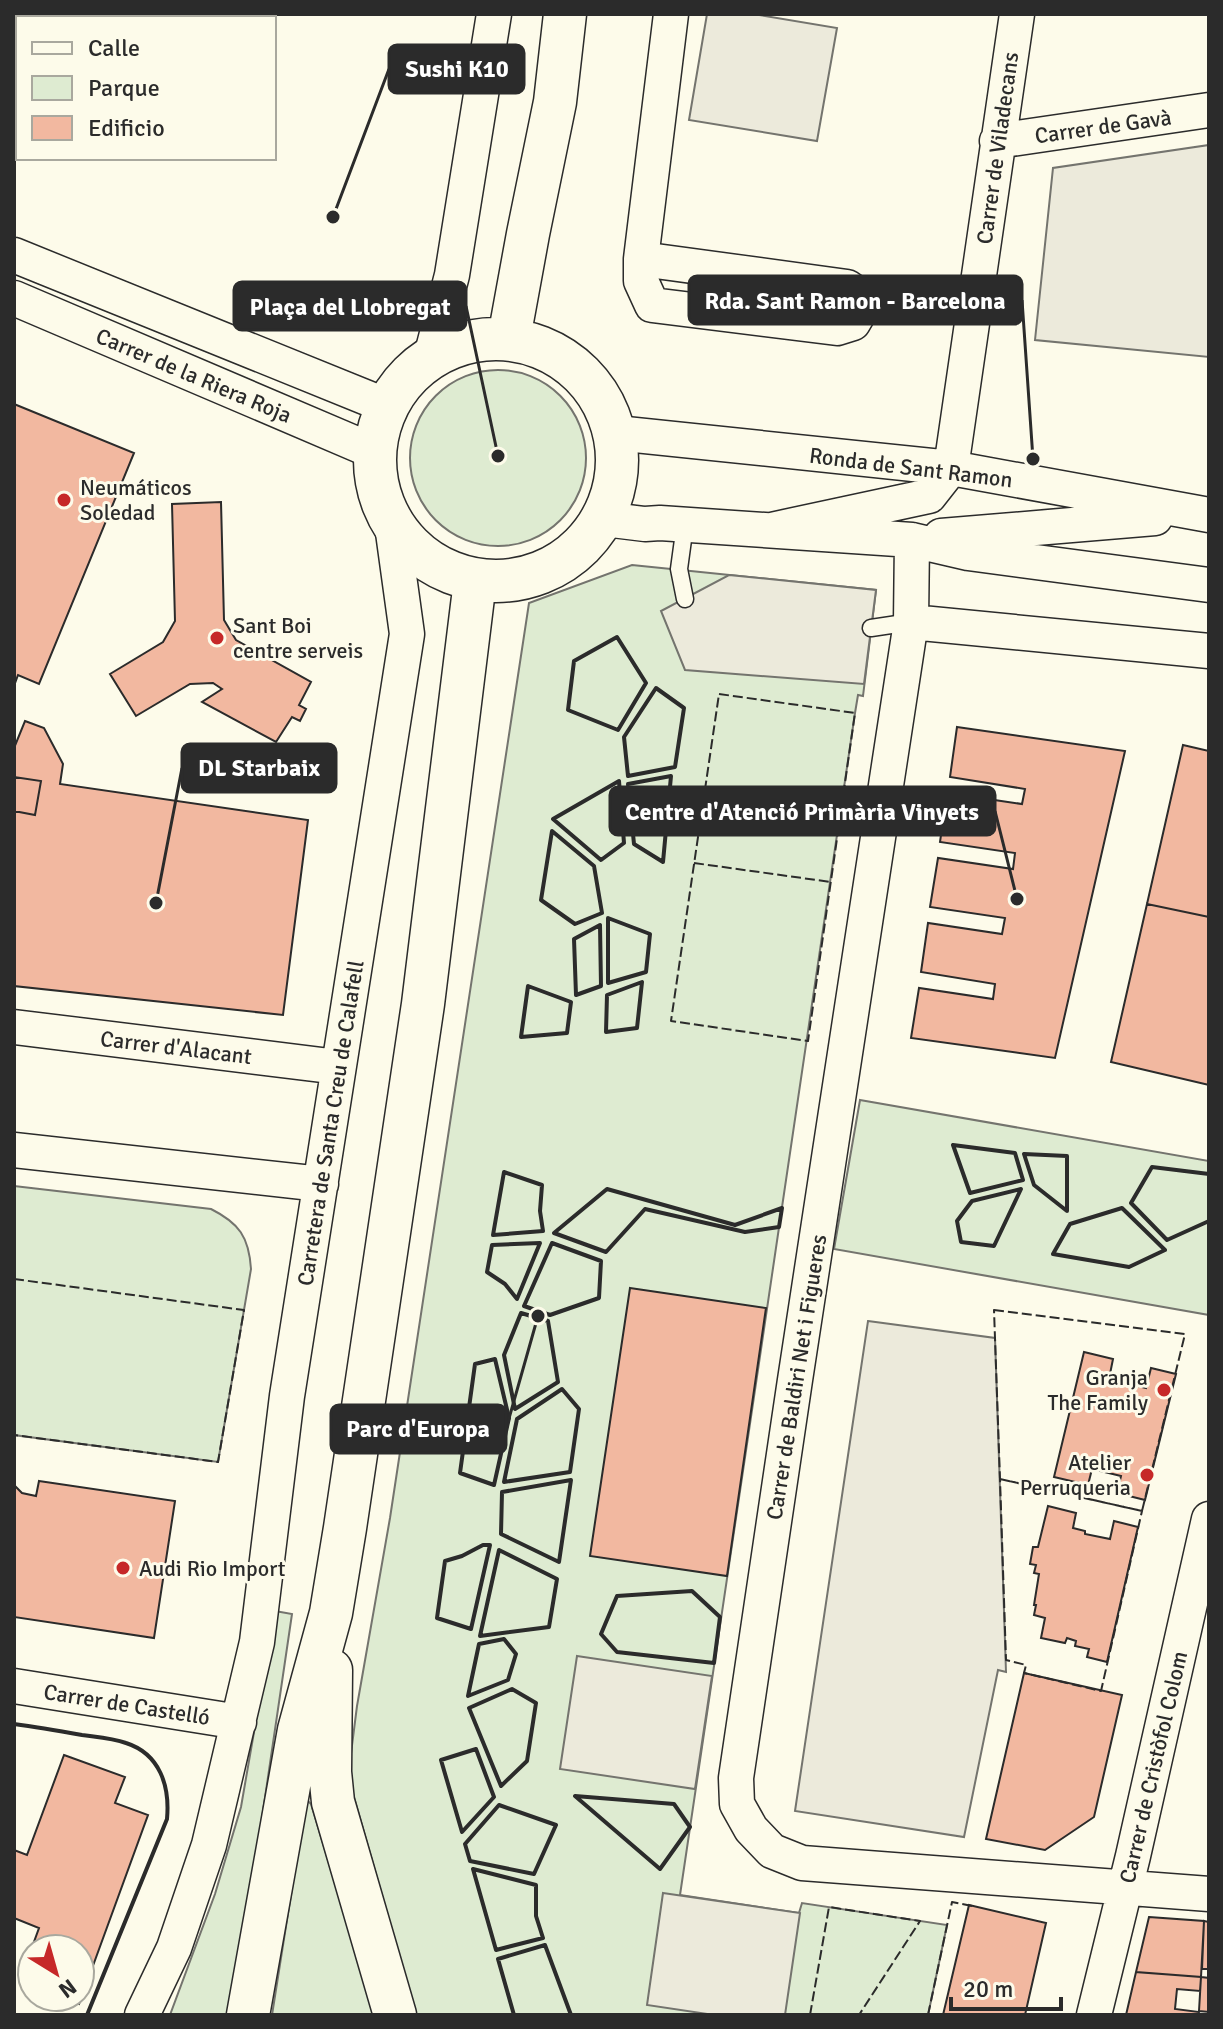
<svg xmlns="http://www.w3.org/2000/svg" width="1223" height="2029" font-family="Signika,sans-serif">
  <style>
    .green { fill: #deebd1; stroke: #74746e; stroke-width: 2 }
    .parking { fill: #eceadb; stroke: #74746e; stroke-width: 2 }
    .building { fill: #f2b8a0; stroke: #2b2b2b; stroke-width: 2 }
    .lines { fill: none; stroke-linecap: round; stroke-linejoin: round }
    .service-casing { stroke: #2b2b2b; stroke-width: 19 }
    .minor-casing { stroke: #2b2b2b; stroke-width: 37 }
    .tertiary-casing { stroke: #2b2b2b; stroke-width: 45 }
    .service { stroke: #fdfbea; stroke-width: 16 }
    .minor { stroke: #fdfbea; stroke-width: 34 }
    .tertiary { stroke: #fdfbea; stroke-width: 42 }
    .fence { stroke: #2b2b2b; stroke-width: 2; stroke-dasharray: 10 4; stroke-linecap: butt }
    .wall { stroke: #2b2b2b; stroke-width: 4 }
    .poi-dot { fill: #c62828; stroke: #fdfbea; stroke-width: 3 }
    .labels { text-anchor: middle; stroke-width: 6; stroke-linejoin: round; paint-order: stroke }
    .street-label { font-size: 22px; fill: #2b2b2b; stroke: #fdfbea }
    .poi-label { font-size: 22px; fill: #2b2b2b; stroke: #fdfbea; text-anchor: start }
    .leader { fill: none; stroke: #2b2b2b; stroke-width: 3 }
    .callout-dot { fill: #2b2b2b; stroke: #fdfbea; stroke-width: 3 }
    .callout { fill: #2b2b2b; stroke: #2b2b2b; stroke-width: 3 }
    .callout-label { font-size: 24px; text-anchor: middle; font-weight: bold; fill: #fff }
  </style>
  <rect width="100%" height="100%" fill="#fdfbea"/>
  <path class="green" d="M410 458a88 88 0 1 1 176 0a88 88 0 1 1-176 0Z
    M632,565L876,590L863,696L858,695L855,713C798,1107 738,1501 680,1895L799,1913L802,1903L947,1925L928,2015H416L352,1790L350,1761L357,1706L390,1518L529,603Z
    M860,1100L1209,1161V1315L834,1249Z
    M14,1186L211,1209C239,1223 249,1237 251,1269L218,1462L14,1435Z
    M275,1611L292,1614L233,2015H170L215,1894L241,1807Z
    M306,1799L311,1804L375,2015H272Z"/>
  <path class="parking" d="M707,14H753L837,28L817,141L689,120Z
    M1209,145V357L1035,340L1053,168Z
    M729,575L876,590L864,684L685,670L661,611Z
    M868,1321L995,1338L1006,1672L998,1670L964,1837L795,1811Z
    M577,1656L712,1676L695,1789L560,1769Z
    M663,1893L800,1913L785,2015H714L647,2005Z"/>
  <path class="building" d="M14,404L134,453L39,684L18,675L14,686Z
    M221,502L224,620L236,640L311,682L299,705L306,709L300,721L292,717L276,742L202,702L222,689L213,683L190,684L136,716L110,674L163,642L175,621L172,504Z
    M25,721L44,728L63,764L60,784L308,820L283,1015L14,986V811L35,815L41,781L14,777V748Z
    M957,727L1125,751L1055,1058L911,1038L919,988L993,999L995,984L921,972L928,923L1002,934L1005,918L930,907L938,858L1013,869L1015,853L940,842L947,793L1022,804L1025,789L950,777Z
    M1183,745L1209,751V917L1147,904Z
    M14,777L41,781L35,815L14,811Z
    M1147,904L1209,917V1085L1111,1062Z
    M630,1288L766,1308L727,1576L590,1556Z
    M1084,1352L1113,1359L1109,1379L1146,1388L1151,1368L1176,1374L1145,1500L1117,1493L1121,1476L1092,1469L1088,1485L1054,1477Z
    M39,1481L175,1501L154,1638L14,1617V1485L22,1493L36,1496Z
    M1048,1506L1076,1513L1073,1528L1085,1531V1534L1110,1539L1114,1521L1138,1527L1107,1662L1087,1657L1089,1649L1075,1646L1076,1641L1067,1638L1065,1643L1041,1638L1045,1618L1034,1615L1036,1605H1034L1039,1574L1034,1573L1036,1565L1030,1564L1033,1547H1038Z
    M1024,1673L1122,1695L1094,1817L1045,1850L986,1839Z
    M64,1755L125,1777L115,1803L148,1815L79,2004L59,1997H80V1949H32V1976L23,1972L39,1928L14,1918V1850L27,1855Z
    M969,1905L1046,1923L1025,2015H943Z
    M1149,1917L1204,1921L1201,1977L1136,1972Z
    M1204,1921L1209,1922V1969H1202Z
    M1136,1972L1201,1977L1200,1991L1177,1989L1175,2009L1199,2012L1198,2015H1126Z
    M1201,1977L1209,1978V2012L1199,2011Z"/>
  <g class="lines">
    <g class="service-casing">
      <path id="service" d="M685,525L679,569L685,599
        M871,628L911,622"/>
    </g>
    <g class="minor-casing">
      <path id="minor" d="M997,141L1209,110
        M14,255L387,406
        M641,259L847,287L857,294L860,311L853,323L837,328L652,305L641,281V259L671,14
        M14,298L375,452
        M431,357L452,275L494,14
        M616,433L951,468L1209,515
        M604,519L645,524L660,523L912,540L968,553L1209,585
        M771,530L929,496L951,468L1017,14
        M941,536L1155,518
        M912,540L911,622L795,1380L736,1778L737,1804L751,1829L772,1851L802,1863L1209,1894
        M911,622L1209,651
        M14,1027L338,1067
        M14,1150L321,1184
        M14,1686L239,1722
        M142,2015L174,1948L209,1845L257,1642L287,1396L407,634L392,525
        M1094,2015L1133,1856L1209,1519"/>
    </g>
    <g class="tertiary-casing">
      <path id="tertiary" d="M509,338L528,234L555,102L565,14
        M375 460a121 121 0 1 1 242 0a121 121 0 1 1-242 0Z
        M331,1670L330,1772L333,1802L395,2015
        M248,2015L299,1730L331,1613L345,1528L423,1004L475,581"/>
    </g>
    <use href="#service" class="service"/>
    <use href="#minor" class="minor"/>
    <use href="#tertiary" class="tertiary"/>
    <path class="fence" d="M719,694L855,713L808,1041L671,1021Z
      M694,863L831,882
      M14,1279L244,1310L218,1462L14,1435
      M994,1310L1185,1334L1142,1511L1000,1479Z
      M1000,1479L1142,1511L1101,1691L1024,1673L1026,1665L1006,1660Z
      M810,2015L829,1907L920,1921L859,2015
      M928,2015L952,1902L972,1906"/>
    <path class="wall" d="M617,637L646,683L618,730L568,710L574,661Z
      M656,688L684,708L675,767L628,776L624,737Z
      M671,776L663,862L634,844L628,784Z
      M619,781L624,843L601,860L553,819Z
      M552,831L594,866L602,913L575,924L541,900Z
      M608,918L650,934L646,972L608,983Z
      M600,925L601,986L576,995L574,939Z
      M642,982L637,1028L606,1032L607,995Z
      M528,986L571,1002L567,1033L521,1037Z
      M953,1145L1015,1153L1023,1180L970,1193Z
      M1024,1154L1067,1156V1211L1034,1185Z
      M504,1172L542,1185L540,1211L543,1231L493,1235Z
      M1209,1174L1152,1167L1131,1203L1167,1240L1209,1221
      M607,1189L735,1225L782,1208L779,1227L745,1232L645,1209L606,1252L554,1233Z
      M1021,1189L994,1246L961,1242L957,1221L972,1201Z
      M1122,1208L1165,1250L1129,1267L1053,1254L1070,1224Z
      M540,1243L517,1299L505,1284L487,1272L492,1245Z
      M552,1243L601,1261L599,1298L550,1315L524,1306Z
      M521,1313L548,1321L558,1382L515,1409L504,1355Z
      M495,1359L509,1418L494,1485L460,1473L475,1364Z
      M562,1389L579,1409L570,1472L504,1482L517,1419Z
      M571,1480L559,1562L501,1534L502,1492Z
      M483,1545H490L471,1629L437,1618L445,1561L462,1556Z
      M499,1550L557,1579L549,1627L480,1636Z
      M692,1591L720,1617L714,1663L617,1652L601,1634L617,1596Z
      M504,1639L516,1654L508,1680L468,1696L479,1644Z
      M512,1689L536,1703L527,1761L501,1786L469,1708Z
      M14,1724C37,1727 60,1731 82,1735C96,1737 112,1738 126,1743C160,1754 170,1786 167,1819L87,2015
      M476,1749L494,1797L462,1832L441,1760Z
      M575,1796L674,1804L690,1827L660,1869Z
      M499,1805L556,1825L534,1874L470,1861L465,1844Z
      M473,1869L536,1885V1916L543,1938L496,1950Z
      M514,2015L498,1959L545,1945L571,2015"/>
  </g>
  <g class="poi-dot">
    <circle cx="64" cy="500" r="8"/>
    <circle cx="217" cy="638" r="8"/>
    <circle cx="1164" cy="1390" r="8"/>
    <circle cx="1147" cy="1475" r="8"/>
    <circle cx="123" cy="1568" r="8"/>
  </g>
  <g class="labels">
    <g class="street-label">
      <text transform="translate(1103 126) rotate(-8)" y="8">Carrer de Gavà</text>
      <text transform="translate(997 148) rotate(-82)" y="8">Carrer de Viladecans</text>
      <text transform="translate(194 375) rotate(23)" y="8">Carrer de la Riera Roja</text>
      <text transform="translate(911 467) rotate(7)" y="8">Ronda de Sant Ramon</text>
      <text transform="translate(176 1047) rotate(7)" y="8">Carrer d'Alacant</text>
      <text transform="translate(330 1123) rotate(-81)" y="8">Carretera de Santa Creu de Calafell</text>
      <text transform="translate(796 1377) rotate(-81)" y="8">Carrer de Baldiri Net i Figueres</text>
      <text transform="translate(127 1704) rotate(9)" y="8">Carrer de Castelló</text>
      <text transform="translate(1153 1767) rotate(-77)" y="8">Carrer de Cristòfol Colom</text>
    </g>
    <g class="poi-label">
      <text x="80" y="495">Neumáticos<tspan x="80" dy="25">Soledad</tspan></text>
      <text x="233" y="633">Sant Boi<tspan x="233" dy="25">centre serveis</tspan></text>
      <text x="1148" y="1385" text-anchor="end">Granja<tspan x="1148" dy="25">The Family</tspan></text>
      <text x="1131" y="1470" text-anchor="end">Atelier<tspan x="1131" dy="25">Perruqueria</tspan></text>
      <text x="139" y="1576">Audi Rio Import</text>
    </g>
  </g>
  <path class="leader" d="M333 217L389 69M1033 459L1022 300M498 456L466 306M156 903L182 768M1017 899L995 811M538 1316L506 1429"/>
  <g class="callout-dot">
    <circle cx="333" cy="217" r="8"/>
    <circle cx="1033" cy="459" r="8"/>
    <circle cx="498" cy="456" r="8"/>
    <circle cx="156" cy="903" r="8"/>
    <circle cx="1017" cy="899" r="8"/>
    <circle cx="538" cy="1316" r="8"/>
  </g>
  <g class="callout">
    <rect x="389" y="45" width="135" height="48" rx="8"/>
    <rect x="689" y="276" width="333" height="48" rx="8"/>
    <rect x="234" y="282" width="232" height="48" rx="8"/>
    <rect x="182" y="744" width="154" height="48" rx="8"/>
    <rect x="610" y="787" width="385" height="48" rx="8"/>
    <rect x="331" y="1405" width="175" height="48" rx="8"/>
  </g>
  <g class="callout-label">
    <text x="457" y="77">Sushi K10</text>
    <text x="855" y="309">Rda. Sant Ramon - Barcelona</text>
    <text x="350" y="315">Plaça del Llobregat</text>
    <text x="259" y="776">DL Starbaix</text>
    <text x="802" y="820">Centre d'Atenció Primària Vinyets</text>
    <text x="418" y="1437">Parc d'Europa</text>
  </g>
  <rect width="1223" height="2029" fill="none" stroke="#2b2b2b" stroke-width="32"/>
  <rect x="16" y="16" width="260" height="144" fill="#fdfbea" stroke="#a9a89e" stroke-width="2"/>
  <rect x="32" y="42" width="40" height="12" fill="#fdfbea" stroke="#a9a89e" stroke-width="2"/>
  <text x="88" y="56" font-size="24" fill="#2b2b2b">Calle</text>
  <rect x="32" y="76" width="40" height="24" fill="#deebd1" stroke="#a9a89e" stroke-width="2"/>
  <text x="88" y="96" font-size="24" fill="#2b2b2b">Parque</text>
  <rect x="32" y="116" width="40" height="24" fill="#f2b8a0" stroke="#a9a89e" stroke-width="2"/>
  <text x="88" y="136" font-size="24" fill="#2b2b2b">Edificio</text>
  <g transform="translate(56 1973) rotate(143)"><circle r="38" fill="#fdfbea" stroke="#a9a89e" stroke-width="2"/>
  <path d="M0-6L14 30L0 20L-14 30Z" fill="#c62828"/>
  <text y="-12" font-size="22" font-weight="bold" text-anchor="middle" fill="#2b2b2b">N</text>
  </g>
  <path d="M951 1997v12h110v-12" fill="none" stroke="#2b2b2b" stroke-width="4"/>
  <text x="963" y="1997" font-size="24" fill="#2b2b2b" stroke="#fdfbea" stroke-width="6" paint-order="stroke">20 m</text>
</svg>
